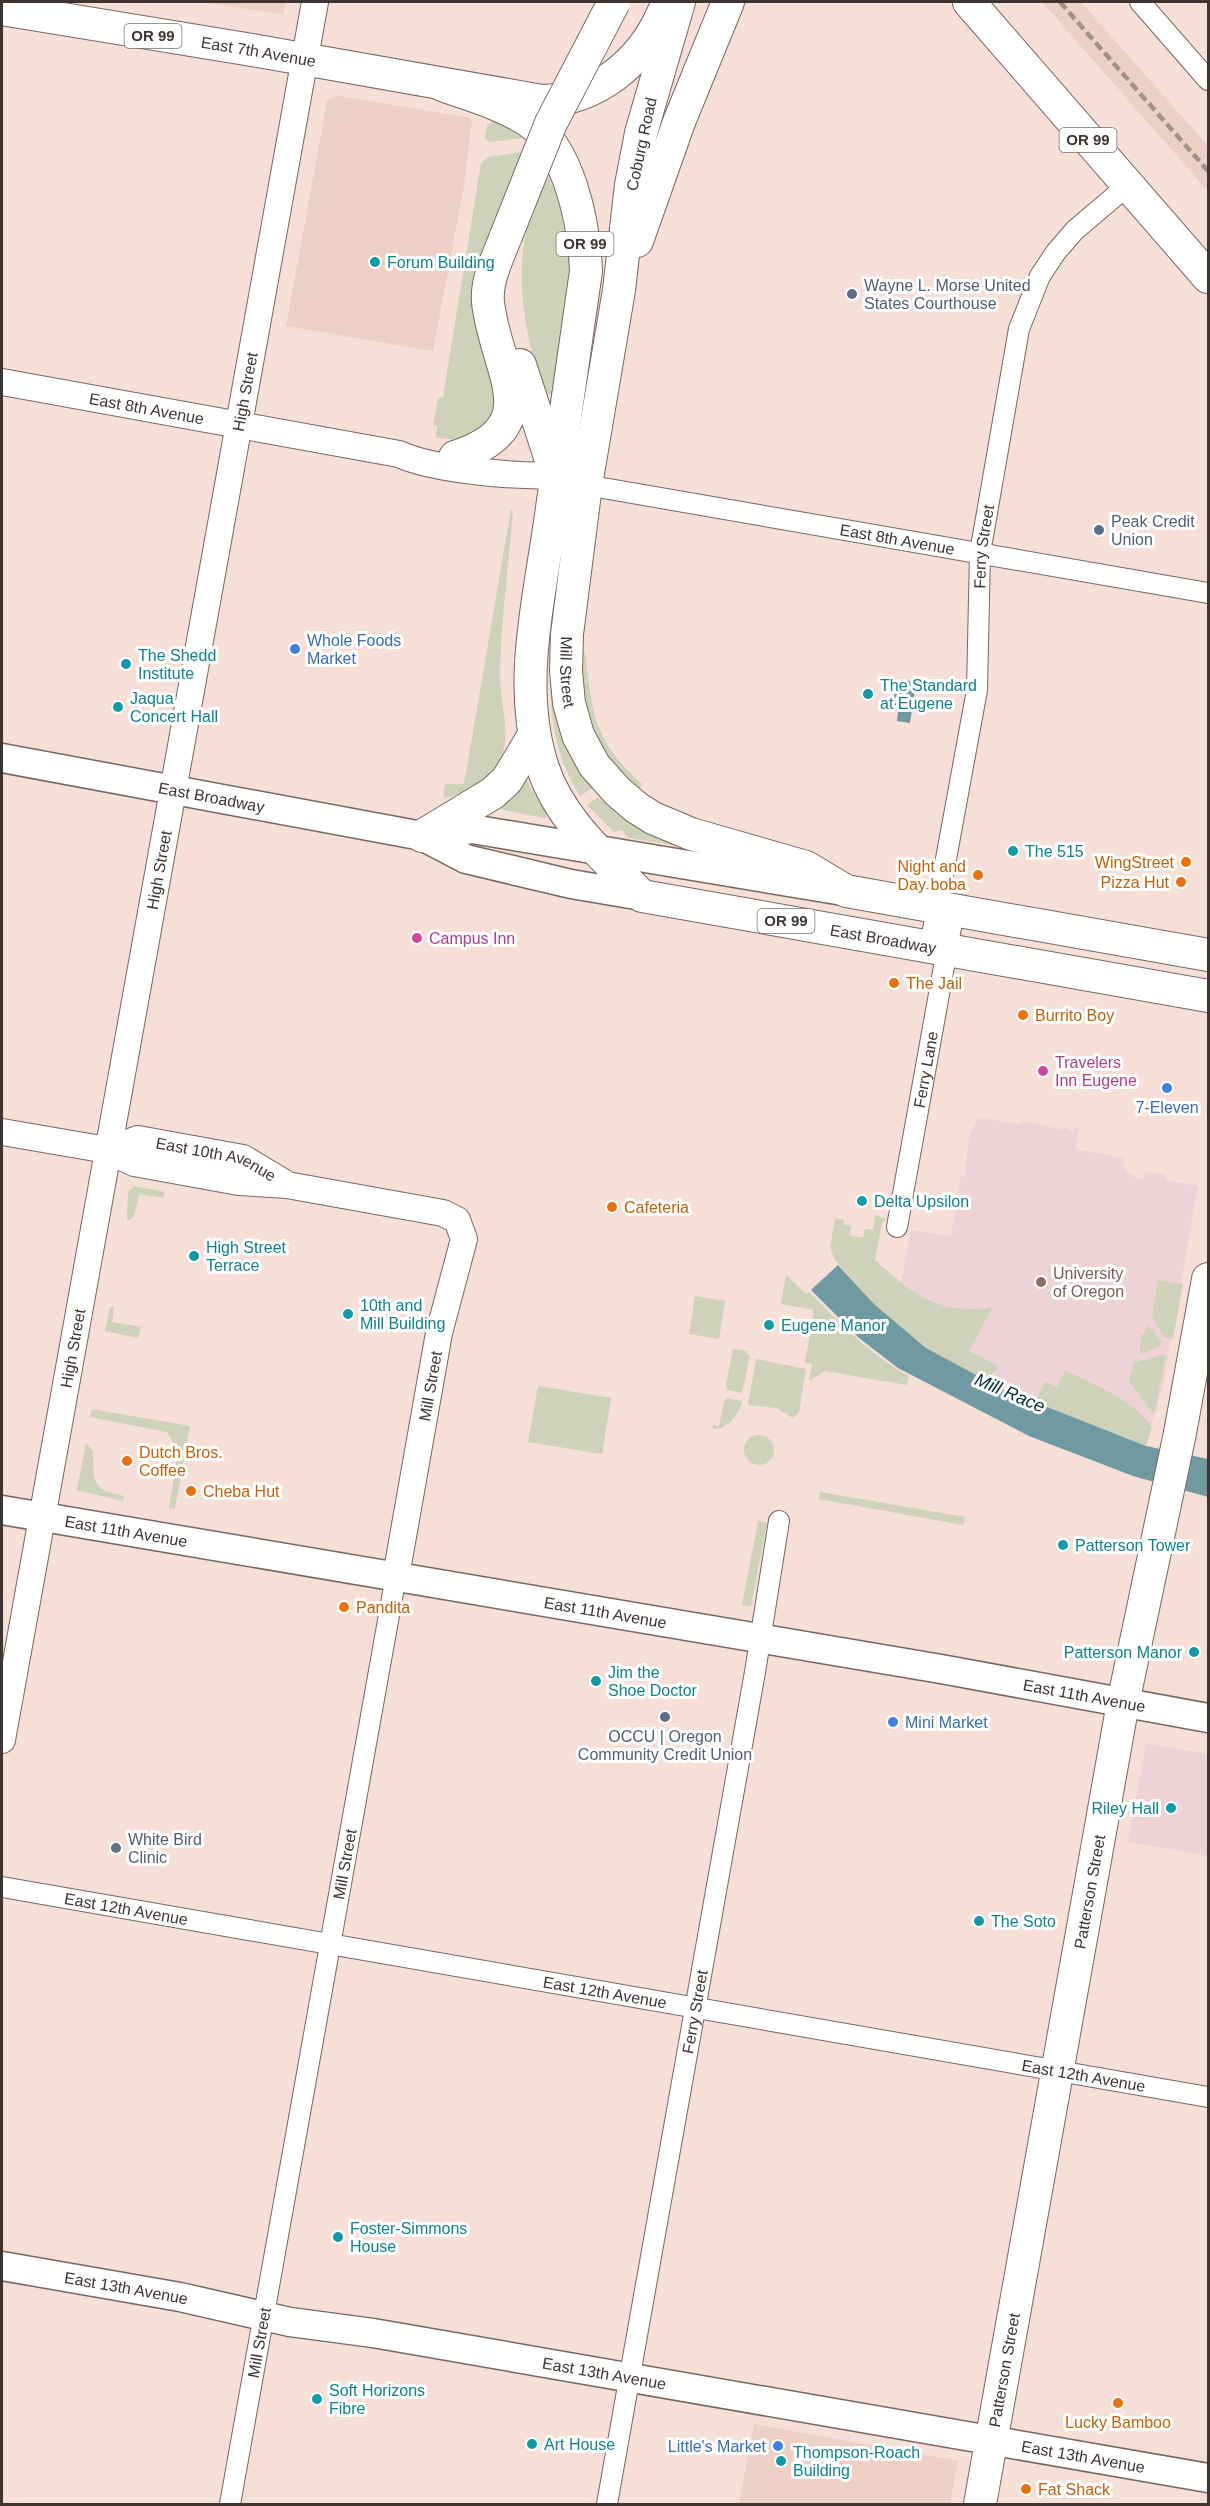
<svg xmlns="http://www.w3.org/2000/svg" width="1210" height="2506" font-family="Helvetica,sans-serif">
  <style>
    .built { fill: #ecd0c4 }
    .education { fill: #edd3d8 }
    .green { fill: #cdd2b8 }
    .water { fill: #709aa2 }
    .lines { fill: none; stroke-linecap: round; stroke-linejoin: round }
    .minor-casing { stroke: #78665e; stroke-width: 22 }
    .tertiary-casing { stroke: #78665e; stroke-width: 28 }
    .secondary-casing { stroke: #78665e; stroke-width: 31 }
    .primary-casing { stroke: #78665e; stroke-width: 34 }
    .minor { stroke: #fff; stroke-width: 20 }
    .tertiary { stroke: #fff; stroke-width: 26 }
    .secondary { stroke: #fff; stroke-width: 28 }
    .primary { stroke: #fff; stroke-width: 32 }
    .rail { stroke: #a3928c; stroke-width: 4.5; stroke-dasharray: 9 4.5; stroke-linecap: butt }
    .primary-bridge-casing { stroke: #78665e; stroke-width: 34; stroke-linecap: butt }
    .primary-bridge { stroke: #fff; stroke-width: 32 }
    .culture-dot { fill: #0f9aa8; stroke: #fff; stroke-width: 2 }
    .service-dot { fill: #5c6f8a; stroke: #fff; stroke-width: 2 }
    .shop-dot { fill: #3f7fe0; stroke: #fff; stroke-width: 2 }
    .food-dot { fill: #e8710a; stroke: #fff; stroke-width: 2 }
    .hotel-dot { fill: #d1479c; stroke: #fff; stroke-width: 2 }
    .education-dot { fill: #8d6e63; stroke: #fff; stroke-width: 2 }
    .labels { text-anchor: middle; stroke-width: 6; stroke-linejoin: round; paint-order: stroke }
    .shield { fill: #fff; stroke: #787270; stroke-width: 1.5 }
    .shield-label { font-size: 15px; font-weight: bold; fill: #3e3532 }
    .street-label { font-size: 16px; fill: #3e3532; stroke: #fff }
    .culture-label { font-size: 16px; fill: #0d838f; stroke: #fff; text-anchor: start }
    .service-label { font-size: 16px; fill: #4e5e75; stroke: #fff; text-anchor: start }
    .shop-label { font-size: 16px; fill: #366cbe; stroke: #fff; text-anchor: start }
    .food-label { font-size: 16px; fill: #c56008; stroke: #fff; text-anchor: start }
    .hotel-label { font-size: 16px; fill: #b23c85; stroke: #fff; text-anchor: start }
    .education-label { font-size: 16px; fill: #785e54; stroke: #fff; text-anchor: start }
    .water-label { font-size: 18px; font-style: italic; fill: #053037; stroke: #fff }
  </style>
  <rect width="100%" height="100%" fill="#f5dfd6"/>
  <path class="built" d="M199,2H286L283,14Z
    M1042,2H1081L1208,146V191Z
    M335,95L469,118L472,122L463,191L433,351L286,326L327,101Z
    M754,2424L958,2461L950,2504H739Z"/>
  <path class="education" d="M981,1118L1022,1125L1020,1120L1063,1130L1064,1125L1067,1130L1074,1131L1075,1127L1079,1128L1076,1149L1122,1158L1126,1173L1134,1174V1177L1144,1179L1145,1172L1165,1175V1180L1198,1186L1163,1385L1146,1446L1004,1390L926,1348L894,1321L911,1230L951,1236L961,1176H964L970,1130H973L976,1120Z
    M1146,1743L1208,1754V1856L1128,1842Z"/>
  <path class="green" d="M495,121L522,135V138L489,142L485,138L487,125Z
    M522,152L496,220L501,381L491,427L461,440L436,438L437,426L433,425L438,398L443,397L481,163L488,157Z
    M549,176L559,204L566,239L570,238L569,269L553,394H544C521,324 506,242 549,176Z
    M511,510L513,511C509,564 501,618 500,672C499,699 512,732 501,758C491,780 467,795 443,798L445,784H464Z
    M555,614L562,618L598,784L580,796C544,739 548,678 555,614Z
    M579,650L585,652C593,714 592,739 642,784L638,790L609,763L584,722Z
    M526,779L547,816L545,818L503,810L497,806Z
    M598,797L631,824L641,820L700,849L628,838L622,830L614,832L587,805Z
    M134,1186L165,1192L163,1198L139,1194L134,1217L127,1221L128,1193Z
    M875,1215L886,1219L882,1223L875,1260C914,1295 937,1314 992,1308L969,1351L998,1366L987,1381L926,1348L875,1305L835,1260L830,1248L835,1218L844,1220L843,1224L851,1226L849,1235L863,1238L865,1229L873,1230Z
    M786,1275L806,1294L809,1292C840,1323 870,1355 909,1376L907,1385L825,1371L809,1381L812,1364L805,1362L814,1310L781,1304Z
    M1158,1280L1183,1284L1173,1339L1164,1337L1152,1316Z
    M695,1296L725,1301L719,1339L689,1334Z
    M110,1307H114L112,1322L141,1327L138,1338L105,1331Z
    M1147,1324L1161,1341L1160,1347L1140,1354L1141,1333L1145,1334Z
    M733,1349L747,1351L746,1354L750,1355L742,1393L728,1390L726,1385Z
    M1166,1354L1155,1411L1151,1412L1129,1381L1134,1363Z
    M756,1359L806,1369L799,1412L793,1418L776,1408L748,1405Z
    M1065,1371C1092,1382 1136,1402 1152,1427L1146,1446L1034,1403L1045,1381L1057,1387Z
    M538,1386L611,1398L602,1454L528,1442Z
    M727,1398L742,1401C739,1415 727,1430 712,1429L713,1425L719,1426L724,1401Z
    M92,1409L190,1426L175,1509L169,1508L178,1451L167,1432L90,1417Z
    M744 1450a15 15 0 1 1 30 0a15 15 0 1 1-30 0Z
    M86,1443L93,1451C94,1480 90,1490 124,1496L123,1501L77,1490Z
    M820,1492L965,1517L963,1525L819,1499Z
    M758,1521L767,1523L751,1607L742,1605Z"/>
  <path class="water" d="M905,680L916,682L910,723L897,721L898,711L882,708L883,699L893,701L895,691L903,692Z
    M838,1265L875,1305L926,1348L1004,1390L1146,1446L1208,1459V1497L1133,1476L1029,1436L898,1368L859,1338L811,1290Z"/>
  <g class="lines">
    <g class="minor-casing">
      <g id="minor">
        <path d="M1140,2L1208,80"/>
        <path id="s1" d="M586,485L1208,593"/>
        <path id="s2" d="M930,946L977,690L980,553L1019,329L1040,276L1056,252L1075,230L1127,186"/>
        <path id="s3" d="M897,1227L954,911"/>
        <path id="s4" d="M2,1887L1208,2097"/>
        <path id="s5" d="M230,2504L396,1576"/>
        <path id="s6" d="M607,2504L755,1672L779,1521"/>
      </g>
    </g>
    <g class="tertiary-casing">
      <g id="tertiary">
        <path id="s7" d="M2,382L399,454C433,470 518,477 556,475"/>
        <path d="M2,1132L107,1150L134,1163L239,1182L287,1185L443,1213L457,1220L464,1239L439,1333L396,1576"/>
        <path id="s8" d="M107,1150L138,1139L243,1158L283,1182"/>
        <path id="s9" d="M2,1740L315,2"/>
      </g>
    </g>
    <g class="secondary-casing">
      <g id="secondary">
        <path id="s10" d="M2,758L422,836L466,859L571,884L642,896"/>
        <path d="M424,835L472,829L843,891"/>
        <path id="s11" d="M2,1510L941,1669L1208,1718"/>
        <path id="s12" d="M2,2266L180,2297L290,2322L373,2333L1208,2478"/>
      </g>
    </g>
    <g class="primary-casing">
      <g id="primary">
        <path id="s13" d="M679,2L641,133L631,185L619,290L586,485L567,634L566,671L569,703L578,735L594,765L617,791L637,808L653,818L691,834L806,867L846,891L1208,955"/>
        <path d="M969,2L1208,277"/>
        <path id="s14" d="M2,9L252,50L542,101C596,100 642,62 663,13"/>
        <path id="s15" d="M442,85C470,95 502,104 527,120C570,148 584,224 586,271C575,350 563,429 552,508C541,593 515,685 543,768C560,820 605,858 642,896L1208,996"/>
        <path d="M637,241L679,122L728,2"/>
        <path d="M520,365L554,469"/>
        <path d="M455,457C550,426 495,371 488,302C486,280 498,257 506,236"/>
        <path d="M422,836L493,793L507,780L534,735"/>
        <path id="s16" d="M980,2504L1123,1703L1180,1433L1208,1279"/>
      </g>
    </g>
    <use href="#minor" class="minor"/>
    <use href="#tertiary" class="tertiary"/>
    <use href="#secondary" class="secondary"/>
    <use href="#primary" class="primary"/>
    <path class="rail" d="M1060,2L1208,171"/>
    <g class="primary-bridge-casing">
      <path id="primary-bridge" d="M506,236L551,123L614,2"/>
    </g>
    <use href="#primary-bridge" class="primary-bridge"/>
  </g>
  <g class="culture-dot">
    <circle cx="375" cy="262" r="6"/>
    <circle cx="126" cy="664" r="6"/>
    <circle cx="868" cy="694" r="6"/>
    <circle cx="118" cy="707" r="6"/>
    <circle cx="1013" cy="851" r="6"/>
    <circle cx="862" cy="1201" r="6"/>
    <circle cx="194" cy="1256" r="6"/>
    <circle cx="348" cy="1314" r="6"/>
    <circle cx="769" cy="1325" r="6"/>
    <circle cx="1063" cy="1545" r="6"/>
    <circle cx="1194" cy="1652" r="6"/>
    <circle cx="596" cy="1681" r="6"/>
    <circle cx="1171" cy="1808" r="6"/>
    <circle cx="979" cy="1921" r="6"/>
    <circle cx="338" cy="2237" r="6"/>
    <circle cx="317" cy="2399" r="6"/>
    <circle cx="532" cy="2444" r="6"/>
    <circle cx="781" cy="2461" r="6"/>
  </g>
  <g class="service-dot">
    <circle cx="852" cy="294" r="6"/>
    <circle cx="1099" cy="530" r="6"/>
    <circle cx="665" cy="1717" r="6"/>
    <circle cx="116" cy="1848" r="6"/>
  </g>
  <g class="shop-dot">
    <circle cx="295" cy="649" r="6"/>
    <circle cx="1167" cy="1088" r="6"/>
    <circle cx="893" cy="1722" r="6"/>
    <circle cx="778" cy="2446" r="6"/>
  </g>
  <g class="food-dot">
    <circle cx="1186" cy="862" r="6"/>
    <circle cx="978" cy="875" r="6"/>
    <circle cx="1181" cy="882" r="6"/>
    <circle cx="894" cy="983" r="6"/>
    <circle cx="1023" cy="1015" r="6"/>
    <circle cx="612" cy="1207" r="6"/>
    <circle cx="127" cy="1461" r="6"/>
    <circle cx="191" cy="1491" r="6"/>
    <circle cx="344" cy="1607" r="6"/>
    <circle cx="1118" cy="2403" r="6"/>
    <circle cx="1026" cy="2489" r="6"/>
  </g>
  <g class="hotel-dot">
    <circle cx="417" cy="938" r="6"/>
    <circle cx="1043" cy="1071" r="6"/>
  </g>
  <circle class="education-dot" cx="1041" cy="1282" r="6"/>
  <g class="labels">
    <g class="shield">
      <rect x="124.5" y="24" width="57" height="24" rx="4.5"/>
      <rect x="1059.5" y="128" width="57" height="24" rx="4.5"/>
      <rect x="556.5" y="232" width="57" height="24" rx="4.5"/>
      <rect x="757.5" y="909" width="57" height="24" rx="4.5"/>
    </g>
    <g class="shield-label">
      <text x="153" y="41">OR 99</text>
      <text x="1088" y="145">OR 99</text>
      <text x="585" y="249">OR 99</text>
      <text x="786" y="926">OR 99</text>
    </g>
    <g class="street-label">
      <text dy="6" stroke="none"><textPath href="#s14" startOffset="260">East 7th Avenue</textPath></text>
      <text transform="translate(641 144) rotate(-78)" y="6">Coburg Road</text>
      <text dy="6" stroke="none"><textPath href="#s9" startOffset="1370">High Street</textPath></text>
      <text dy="6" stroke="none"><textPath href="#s7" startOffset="147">East 8th Avenue</textPath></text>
      <text dy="6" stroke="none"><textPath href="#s1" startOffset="316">East 8th Avenue</textPath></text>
      <text dy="6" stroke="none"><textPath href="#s2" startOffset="404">Ferry Street</textPath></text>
      <text dy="6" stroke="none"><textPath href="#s13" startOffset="681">Mill Street</textPath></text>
      <text dy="6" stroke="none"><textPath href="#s10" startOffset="213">East Broadway</textPath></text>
      <text dy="6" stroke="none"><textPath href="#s9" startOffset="884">High Street</textPath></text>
      <text dy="6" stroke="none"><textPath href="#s15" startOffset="1170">East Broadway</textPath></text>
      <text dy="6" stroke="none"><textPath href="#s3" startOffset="160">Ferry Lane</textPath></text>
      <text dy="6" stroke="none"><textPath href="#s8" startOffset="114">East 10th Avenue</textPath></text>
      <text dy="6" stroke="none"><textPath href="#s9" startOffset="398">High Street</textPath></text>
      <text transform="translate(430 1386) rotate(-80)" y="6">Mill Street</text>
      <text dy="6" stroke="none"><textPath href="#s11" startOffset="126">East 11th Avenue</textPath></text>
      <text dy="6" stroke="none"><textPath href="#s11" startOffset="612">East 11th Avenue</textPath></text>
      <text dy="6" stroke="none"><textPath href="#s11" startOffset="1098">East 11th Avenue</textPath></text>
      <text dy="6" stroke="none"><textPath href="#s5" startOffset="650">Mill Street</textPath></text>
      <text dy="6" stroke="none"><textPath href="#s16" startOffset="622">Patterson Street</textPath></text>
      <text dy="6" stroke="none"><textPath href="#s4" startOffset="126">East 12th Avenue</textPath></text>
      <text dy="6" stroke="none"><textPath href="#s4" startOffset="612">East 12th Avenue</textPath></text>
      <text dy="6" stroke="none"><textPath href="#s6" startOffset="500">Ferry Street</textPath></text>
      <text dy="6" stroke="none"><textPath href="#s4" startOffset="1098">East 12th Avenue</textPath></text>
      <text dy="6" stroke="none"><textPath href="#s12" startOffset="126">East 13th Avenue</textPath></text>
      <text dy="6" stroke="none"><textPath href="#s5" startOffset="164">Mill Street</textPath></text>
      <text dy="6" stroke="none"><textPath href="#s16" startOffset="136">Patterson Street</textPath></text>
      <text dy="6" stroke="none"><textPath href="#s12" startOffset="612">East 13th Avenue</textPath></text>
      <text dy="6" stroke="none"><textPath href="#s12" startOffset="1098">East 13th Avenue</textPath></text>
    </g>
    <g class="culture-label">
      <text x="387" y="268">Forum Building</text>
      <text x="138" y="661">The Shedd<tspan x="138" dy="18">Institute</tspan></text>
      <text x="880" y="691">The Standard<tspan x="880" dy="18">at Eugene</tspan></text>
      <text x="130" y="704">Jaqua<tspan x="130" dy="18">Concert Hall</tspan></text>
      <text x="1025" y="857">The 515</text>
      <text x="874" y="1207">Delta Upsilon</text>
      <text x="206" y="1253">High Street<tspan x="206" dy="18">Terrace</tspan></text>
      <text x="360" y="1311">10th and<tspan x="360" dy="18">Mill Building</tspan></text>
      <text x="781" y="1331">Eugene Manor</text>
      <text x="1075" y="1551">Patterson Tower</text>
      <text x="1182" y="1658" text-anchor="end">Patterson Manor</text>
      <text x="608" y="1678">Jim the<tspan x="608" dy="18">Shoe Doctor</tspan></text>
      <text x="1159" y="1814" text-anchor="end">Riley Hall</text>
      <text x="991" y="1927">The Soto</text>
      <text x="350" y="2234">Foster-Simmons<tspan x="350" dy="18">House</tspan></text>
      <text x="329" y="2396">Soft Horizons<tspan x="329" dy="18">Fibre</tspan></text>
      <text x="544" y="2450">Art House</text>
      <text x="793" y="2458">Thompson-Roach<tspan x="793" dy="18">Building</tspan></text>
    </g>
    <g class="service-label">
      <text x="864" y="291">Wayne L. Morse United<tspan x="864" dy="18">States Courthouse</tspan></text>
      <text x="1111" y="527">Peak Credit<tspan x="1111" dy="18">Union</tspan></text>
      <text x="665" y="1742" text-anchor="middle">OCCU | Oregon<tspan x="665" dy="18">Community Credit Union</tspan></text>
      <text x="128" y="1845">White Bird<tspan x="128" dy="18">Clinic</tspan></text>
    </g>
    <g class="shop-label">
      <text x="307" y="646">Whole Foods<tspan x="307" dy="18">Market</tspan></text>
      <text x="1167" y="1113" text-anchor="middle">7-Eleven</text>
      <text x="905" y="1728">Mini Market</text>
      <text x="766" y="2452" text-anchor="end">Little's Market</text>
    </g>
    <g class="food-label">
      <text x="1174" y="868" text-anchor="end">WingStreet</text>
      <text x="966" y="872" text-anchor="end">Night and<tspan x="966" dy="18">Day boba</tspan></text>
      <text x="1169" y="888" text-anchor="end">Pizza Hut</text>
      <text x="906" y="989">The Jail</text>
      <text x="1035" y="1021">Burrito Boy</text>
      <text x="624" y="1213">Cafeteria</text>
      <text x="139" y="1458">Dutch Bros.<tspan x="139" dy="18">Coffee</tspan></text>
      <text x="203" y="1497">Cheba Hut</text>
      <text x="356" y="1613">Pandita</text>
      <text x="1118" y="2428" text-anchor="middle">Lucky Bamboo</text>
      <text x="1038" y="2495">Fat Shack</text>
    </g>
    <g class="hotel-label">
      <text x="429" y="944">Campus Inn</text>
      <text x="1055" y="1068">Travelers<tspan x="1055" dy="18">Inn Eugene</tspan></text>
    </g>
    <g class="education-label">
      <text x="1053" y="1279">University<tspan x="1053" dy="18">of Oregon</tspan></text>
    </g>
    <g class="water-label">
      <text transform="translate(1010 1393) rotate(23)" y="6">Mill Race</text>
    </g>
  </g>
  <rect width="1210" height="2506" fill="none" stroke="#3e3532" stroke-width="6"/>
</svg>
